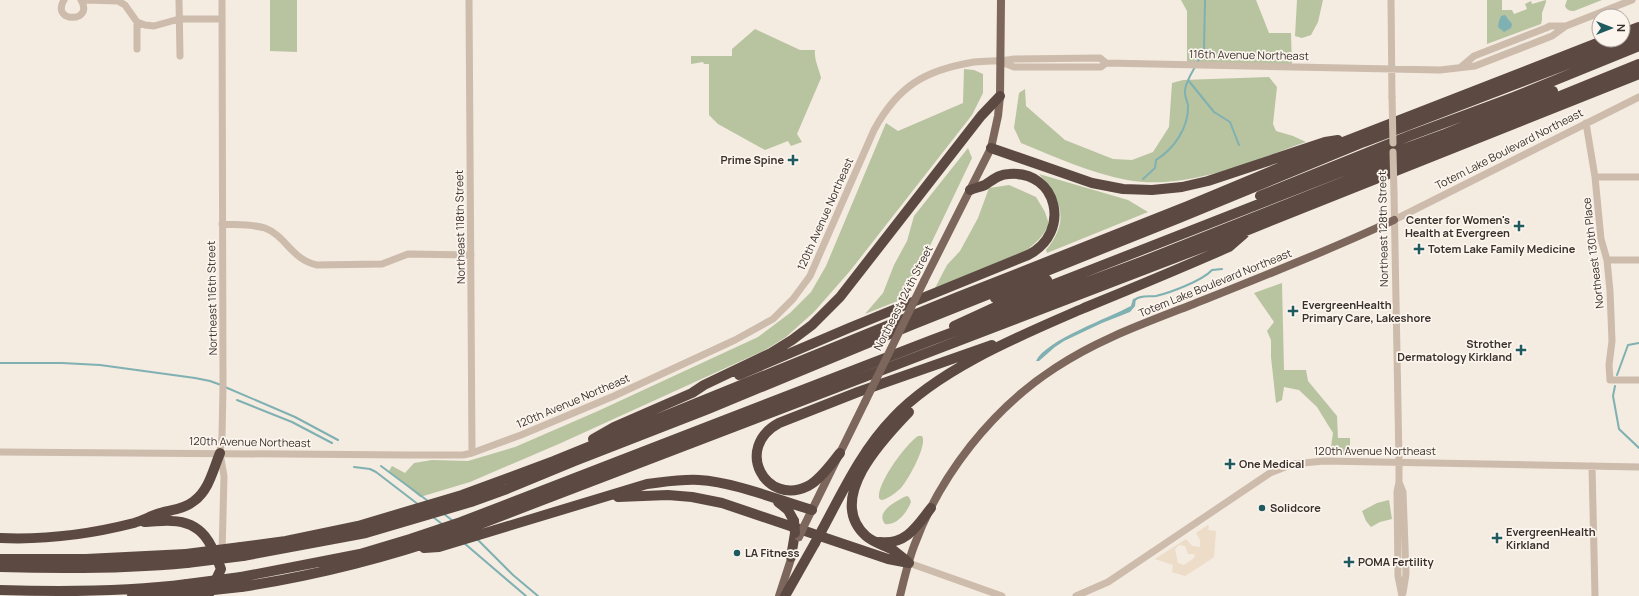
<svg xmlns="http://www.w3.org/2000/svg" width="1639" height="596" font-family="Manrope,sans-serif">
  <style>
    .green { fill: #b8c4a0 }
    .plaza { fill: #ecdcc8; fill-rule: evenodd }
    .water { fill: #7fb0b2 }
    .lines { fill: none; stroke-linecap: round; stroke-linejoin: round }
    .stream { stroke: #7fb0b2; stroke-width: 2 }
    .minor { stroke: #cdbbac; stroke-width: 7 }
    .major { stroke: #7d675c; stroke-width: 8 }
    .highway { stroke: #5c4a42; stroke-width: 10 }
    .minor-bridge { stroke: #cdbbac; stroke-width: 7 }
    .major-bridge { stroke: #7d675c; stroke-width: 8 }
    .highway-bridge { stroke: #5c4a42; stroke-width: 10 }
    .poi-dot { fill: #1f5a5e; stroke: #fbf5ee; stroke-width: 1.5 }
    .labels { text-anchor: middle; stroke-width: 3.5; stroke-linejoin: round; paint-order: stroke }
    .street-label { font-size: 11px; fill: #3b302b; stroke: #fbf5ee }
    .poi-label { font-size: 11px; font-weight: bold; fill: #3b302b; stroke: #fbf5ee; text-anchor: start }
  </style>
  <rect width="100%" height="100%" fill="#f4ebe1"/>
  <path class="green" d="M270,0H297V52L270,51Z
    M1181,0H1256L1269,33H1291L1292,67L1187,65V11Z
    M1297,0H1323L1318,22L1311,35L1302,38L1295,36Z
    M1487,0H1502V10H1512L1514,14L1527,9L1525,4L1531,1L1532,4L1546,0V2L1542,13V20L1541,24L1487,44Z
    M1567,0H1602L1574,11C1569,11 1567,10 1565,6Z
    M755,29L800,50H815C814,60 819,68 821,78L797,134L802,142L791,146L788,141L765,150L718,124L709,115V64H704L703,62L691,64V56H732V49Z
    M964,69L974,70L983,74V93L972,115L850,271L814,312L786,337L765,350L561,443L470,482L420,497L389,471L392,466L405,473L414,463L432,460L468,461L515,447L598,411L758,337L790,313L811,292L826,266L886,123L898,131L963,103Z
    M1269,77L1277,87L1273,124L1276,131L1293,136L1306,142C1252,161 1185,191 1127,180C1091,173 1055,157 1021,143L1014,128L1019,93L1025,89L1026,106L1065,140L1113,159L1132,160L1153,152L1169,127L1172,83L1183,80Z
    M968,148L972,158L905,298L865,314L883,293L894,265L907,241L914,216Z
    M1039,174L1128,200L1148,212L1047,253L1046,250C1070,221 1062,200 1039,174Z
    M1009,185L1036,197L1045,212L1049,224C1043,237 1035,244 1024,252L935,288L947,265L960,251L978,218L989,188Z
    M1282,283L1284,370H1306L1308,381L1337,416L1338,438H1350V454H1330L1333,433L1317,407L1299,390L1284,387L1282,400L1276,403L1271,357V340L1267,331L1274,322L1254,293Z
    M918,436H922C928,445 907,482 900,489C895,493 887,500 881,500L879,498C877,483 906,444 918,436Z
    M907,496L909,497L911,502C907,512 897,526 885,524C875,512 895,502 904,497Z
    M1389,500L1392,519L1380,522L1371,527L1366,521L1362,511L1377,503Z"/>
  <path class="plaza" d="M1208,525L1209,527L1208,530L1216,531L1214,557L1199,567L1185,576L1172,572L1173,565L1155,559L1186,539L1192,546L1200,547V540L1196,533ZM1179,545L1185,546L1188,554H1195L1194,558L1184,565L1178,563L1175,549Z"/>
  <path class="water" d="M1505,15L1512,24L1511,28L1504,32L1498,27L1499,21L1501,16Z
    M1136,298L1135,306L1130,312L1102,323L1064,341L1055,347L1039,361H1036C1046,340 1109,318 1131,306L1133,299Z"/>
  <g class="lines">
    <path class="stream" d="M1197,63L1204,50L1205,0
      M1188,80L1214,112L1230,122L1239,145
      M1143,179L1155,168L1156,160C1174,149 1189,127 1188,105C1187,100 1184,95 1185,90C1186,82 1191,74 1195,67
      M1135,300C1139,295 1149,297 1156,296C1169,293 1202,281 1212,270L1222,269
      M0,363H62L100,365L195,378L210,381L221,385
      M1617,375L1628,345L1639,343
      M1615,386L1613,396L1619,429L1639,448
      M225,387L295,417L338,440
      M237,400L292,422L332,443
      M381,466L428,501
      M354,467L370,469L376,472L419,505
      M444,514L453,521
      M433,517L442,524
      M477,539L513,575L538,596
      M464,543L526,596"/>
    <path class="minor" d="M64,0C50,23 95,23 81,0
      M179,0L180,56
      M469,0L472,453
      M1391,0L1392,97
      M82,2L86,0L118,1L125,5L137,22L145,25L154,26L179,19H222
      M137,49V22
      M1001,62L1014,67H1101L1106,63
      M1461,67L1474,56L1546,28L1550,26H1566
      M1586,123L1595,177L1601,239L1607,260L1610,291L1612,341L1609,365L1610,380H1639
      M1595,177H1639
      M1394,193L1399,462V482L1397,492L1398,576L1402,596
      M1394,220L1639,97
      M222,224C236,225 252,224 265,228C286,236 292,260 317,265L382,264L408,254L471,255
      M1607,260H1639
      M0,452L409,455H463L472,453L521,435L614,396L735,340L773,319L793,299L810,276L874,130C898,86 925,70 974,62C988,60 1001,62 1014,59L1100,58L1106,63L1440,70L1475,66L1552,36L1566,26L1632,0
      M1592,466L1595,596
      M1399,482L1403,492L1406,574L1403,593
      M222,553L224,476L220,453L222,437L223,386L222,0
      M909,563L1002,596
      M1076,596L1108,582L1270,473L1293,464L1324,461L1639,467"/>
    <path class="major" d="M924,281L991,148L998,116L1000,96L1001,0
      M804,526L865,402
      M779,596L793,553
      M900,596C904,579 908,562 914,546C940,475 992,409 1055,368C1097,340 1145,323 1191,305C1259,278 1328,251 1394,220"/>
    <path class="highway" d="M1623,33L1639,27
      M991,148L1092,183L1123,189L1152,190L1182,187L1208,181L1325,142L1338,140
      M1260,196L1409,136L1514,97L1639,46
      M995,298L1047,280
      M954,326L991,309L1338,173L1445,134L1553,91
      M739,375L849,328L1028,255C1072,233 1058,170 1009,174C999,174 993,180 985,185C980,187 975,188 970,190
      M593,439L614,427L692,393L704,385L771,353L792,340L812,325L840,297L981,116L1000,96
      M840,453C831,464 820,480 808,486C766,507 733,448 779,423L858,392L992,345
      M618,497L668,495L692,497L722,503L888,559L909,563
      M778,502L788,510L794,521
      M144,522C154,522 163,520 172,521C203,522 212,544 221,569L208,596
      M822,530C843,491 862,450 893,418C940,368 1022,335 1084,308C1133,288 1181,268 1229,247L1244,234
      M0,538C44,540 91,534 134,523C141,521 149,517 157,514C169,510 183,510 194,501C209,490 213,470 220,453
      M880,542C906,545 917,526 931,508
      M241,547L286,541L358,526L462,495L554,461L958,297L1188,206L1310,155L1605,40
      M424,548L439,547L647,484C664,482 681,479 699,480C734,482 778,500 812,510
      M243,556L366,533L471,502L507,489L575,461L708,409L912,325L1179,218L1364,142L1639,37
      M791,557L795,533
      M0,559H86L186,554
      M907,561C903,558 898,554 893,550C884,545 874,543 866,536C825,499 883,439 909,412
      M0,567C63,569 124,569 187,563
      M241,577L360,554L410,539L461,522L932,340L1141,262L1371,171L1417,154L1639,64
      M241,587C313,576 385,558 454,534L1248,230L1639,74
      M0,590C62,592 125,592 187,584
      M132,596L186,593
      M785,596L815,543"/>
    <path class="minor-bridge" d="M1392,97L1393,143
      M1393,152L1394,193"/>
    <path class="major-bridge" d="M865,402L924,281
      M799,537L804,526"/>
    <path class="highway-bridge" d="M794,521L795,533
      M815,543L822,530
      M186,554L241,547
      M187,563L243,556
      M187,584L241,577
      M186,593L241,587"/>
  </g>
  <g class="poi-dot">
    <path d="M791 154h4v4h4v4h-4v4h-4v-4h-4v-4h4z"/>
    <path d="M1517 220h4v4h4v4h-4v4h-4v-4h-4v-4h4z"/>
    <path d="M1417 243h4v4h4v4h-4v4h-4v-4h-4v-4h4z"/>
    <path d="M1291 305h4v4h4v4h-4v4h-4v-4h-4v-4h4z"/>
    <path d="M1519 344h4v4h4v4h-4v4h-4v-4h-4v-4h4z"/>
    <path d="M1228 458h4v4h4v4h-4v4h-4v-4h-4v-4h4z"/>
    <circle cx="1262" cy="508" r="4"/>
    <path d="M1495 532h4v4h4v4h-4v4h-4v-4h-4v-4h4z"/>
    <circle cx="737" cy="553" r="4"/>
    <path d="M1347 556h4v4h4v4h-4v4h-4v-4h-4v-4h4z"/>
  </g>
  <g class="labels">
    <g class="street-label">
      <text transform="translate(1249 55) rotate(1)" y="4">116th Avenue Northeast</text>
      <text transform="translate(1509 149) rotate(-27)" y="4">Totem Lake Boulevard Northeast</text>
      <text transform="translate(825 214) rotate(-66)" y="4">120th Avenue Northeast</text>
      <text transform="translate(460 227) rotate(-91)" y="4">Northeast 118th Street</text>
      <text transform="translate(1383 229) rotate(-91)" y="4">Northeast 128th Street</text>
      <text transform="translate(1593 253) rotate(-97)" y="4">Northeast 130th Place</text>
      <text transform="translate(1215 283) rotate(-22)" y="4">Totem Lake Boulevard Northeast</text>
      <text transform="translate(212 298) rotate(-91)" y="4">Northeast 116th Street</text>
      <text transform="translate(903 298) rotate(-63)" y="4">Northeast 124th Street</text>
      <text transform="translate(573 401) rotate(-23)" y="4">120th Avenue Northeast</text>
      <text transform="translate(250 442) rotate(1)" y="4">120th Avenue Northeast</text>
      <text x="1375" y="455">120th Avenue Northeast</text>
    </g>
    <g class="poi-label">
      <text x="784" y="164" text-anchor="end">Prime Spine</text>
      <text x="1510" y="224" text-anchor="end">Center for Women's<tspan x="1510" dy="13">Health at Evergreen</tspan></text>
      <text x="1428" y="253">Totem Lake Family Medicine</text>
      <text x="1302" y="309">EvergreenHealth<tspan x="1302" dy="13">Primary Care, Lakeshore</tspan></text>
      <text x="1512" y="348" text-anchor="end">Strother<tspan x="1512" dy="13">Dermatology Kirkland</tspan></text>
      <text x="1239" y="468">One Medical</text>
      <text x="1270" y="512">Solidcore</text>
      <text x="1506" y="536">EvergreenHealth<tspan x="1506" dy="13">Kirkland</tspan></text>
      <text x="745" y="557">LA Fitness</text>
      <text x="1358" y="566">POMA Fertility</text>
    </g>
  </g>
  <g transform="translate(1611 28) rotate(90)"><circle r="19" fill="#fbf5ee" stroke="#aea6a0"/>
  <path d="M0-3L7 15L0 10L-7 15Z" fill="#1f5a5e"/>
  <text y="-6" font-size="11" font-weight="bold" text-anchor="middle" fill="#3b302b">N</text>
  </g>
</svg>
